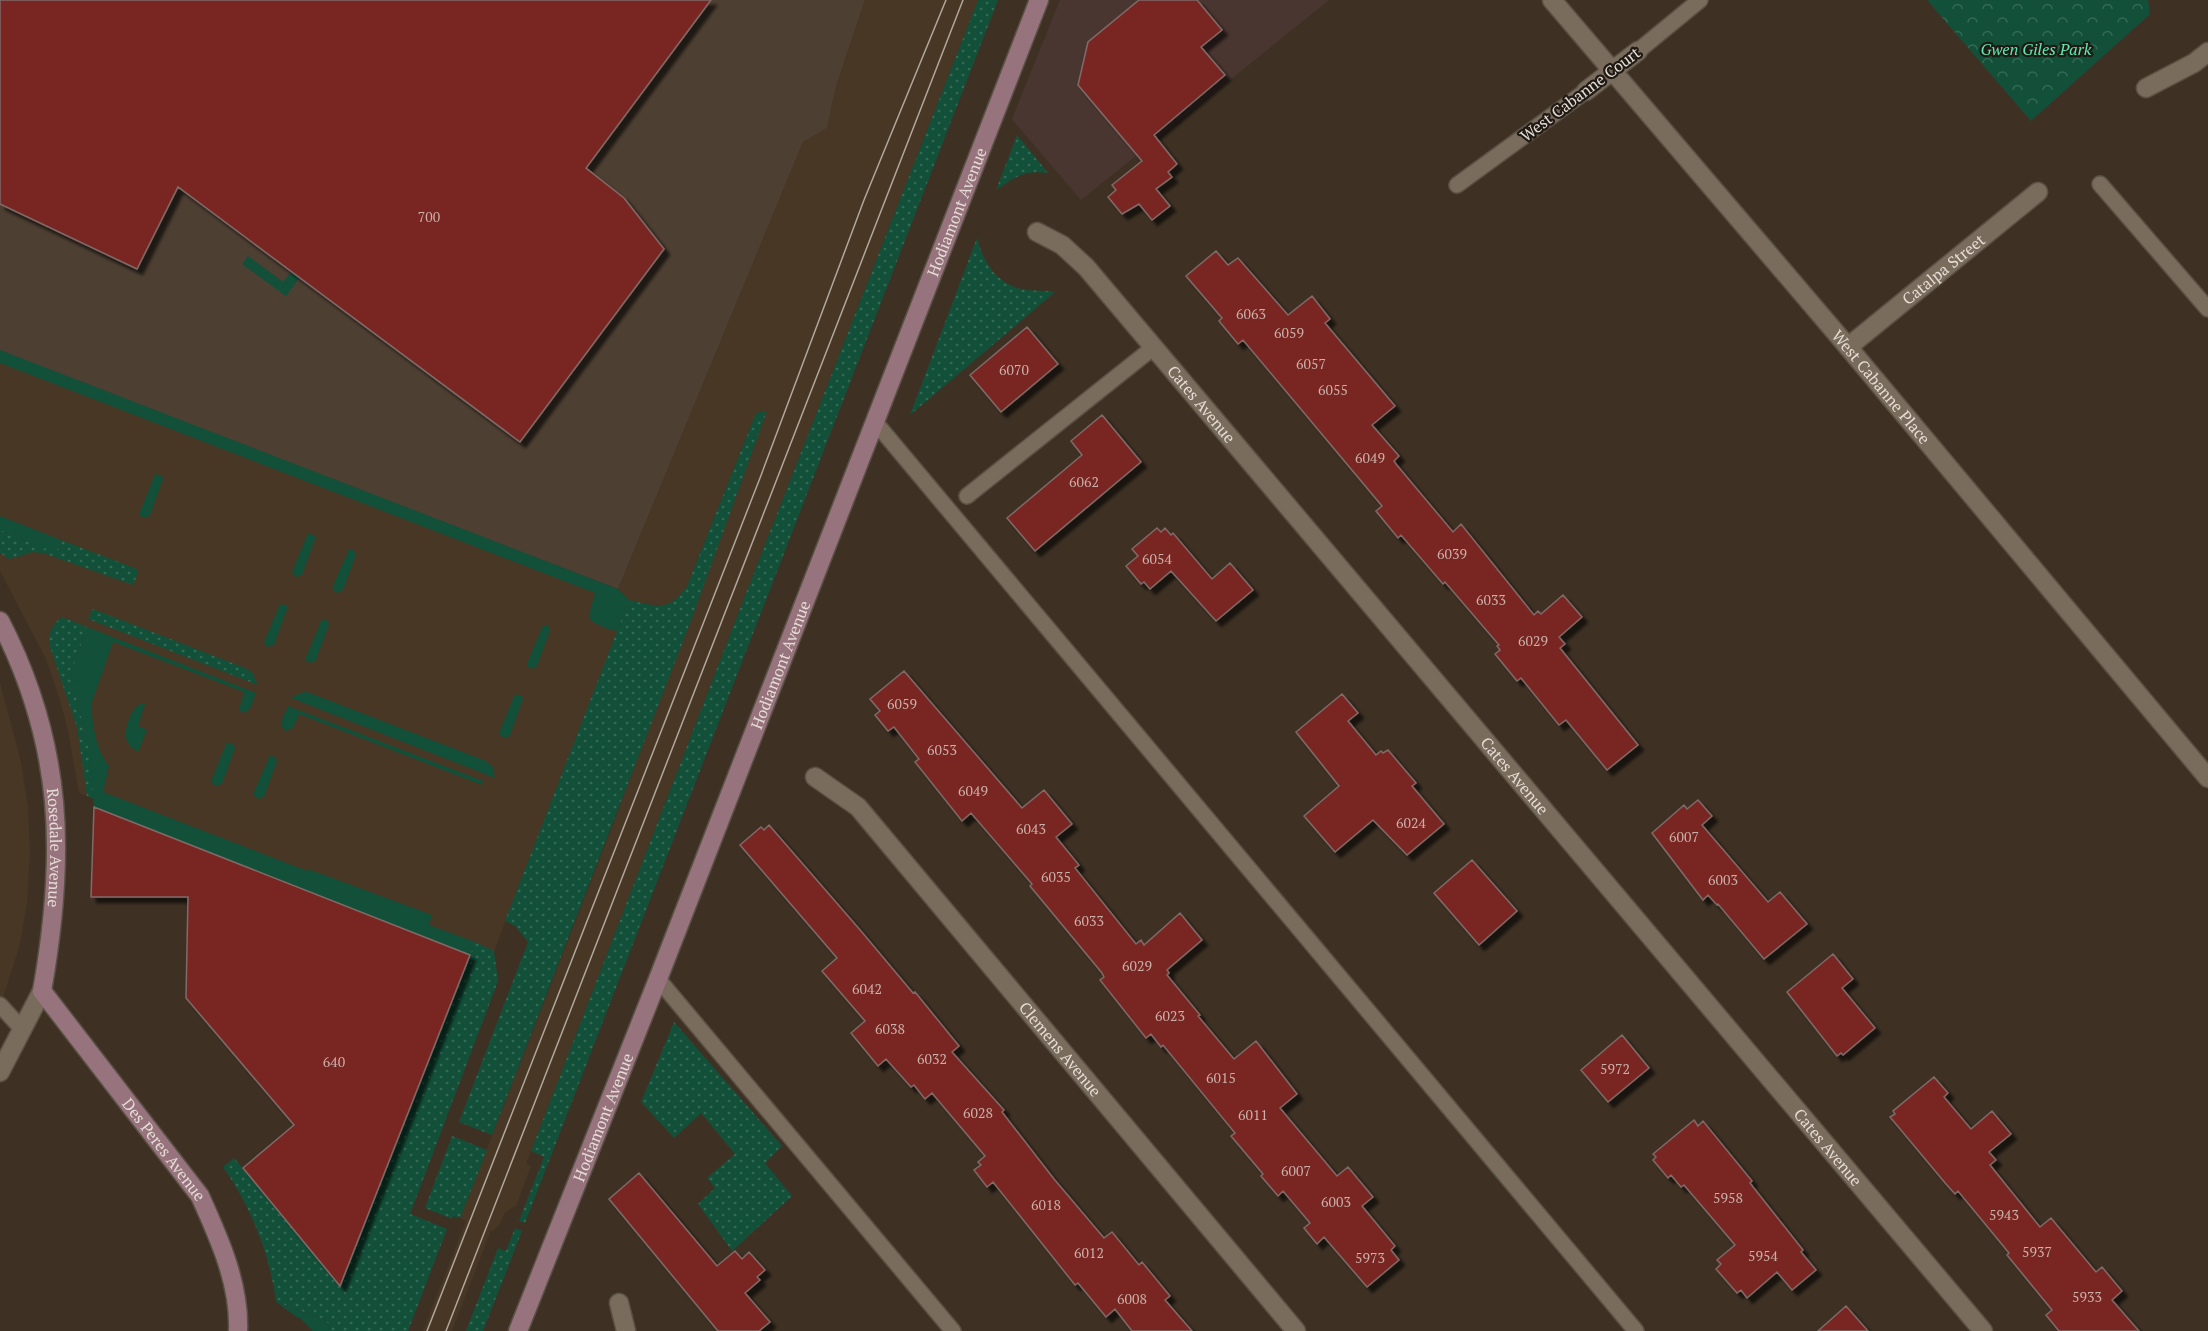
<svg xmlns="http://www.w3.org/2000/svg" width="2208" height="1331" font-family="'PT Serif',serif">
  <style>
    .built { fill: #483724 }
    .industrial { fill: #4a3631 }
    .education { fill: #4d3f32 }
    .grass { fill: url(#grass-dots) }
    .forest { fill: url(#forest-crowns) }
    .garden { fill: #12503a }
    .building { fill: #792724; stroke: #806a67; stroke-width: 1.5; filter: url(#shadow) }
    .lines { fill: none; stroke-linecap: round; stroke-linejoin: round }
    .lane-casing { stroke: #5a5044; stroke-width: 18 }
    .street-casing { stroke: #5a5044; stroke-width: 21 }
    .secondary-casing { stroke: #5a5044; stroke-width: 21 }
    .lane { stroke: #7a6c5d; stroke-width: 15 }
    .street { stroke: #7a6c5d; stroke-width: 18 }
    .secondary { stroke: #97737d; stroke-width: 18 }
    .tram { stroke: #b0a79d; stroke-width: 1.5 }
    .labels { text-anchor: middle; stroke-width: 4.5; stroke-linejoin: round; paint-order: stroke }
    .number-label { font-size: 14px; fill: #cab0a9 }
    .park-label { font-size: 16px; font-style: italic; fill: #5ee9b2; stroke: #201a14 }
    .street-label { font-size: 16px; fill: #e5ddd5; stroke: #201a14 }
  </style>
  <defs>
    <pattern id="grass-dots" width="8" height="8" patternUnits="userSpaceOnUse" patternTransform="scale(1.5)"><rect width="8" height="8" fill="#12503a"/><path d="M2 2h.1M6 6h.1" fill="none" stroke="#346956" stroke-width="1.8" stroke-linecap="round"/></pattern>
    <pattern id="forest-crowns" width="20" height="18" patternUnits="userSpaceOnUse" patternTransform="scale(1.5)"><rect width="20" height="18" fill="#12503a"/><path d="M2 6a3 3 0 1 1 6 0M12 15a3 3 0 1 1 6 0" fill="none" stroke="#346956"/></pattern>
    <filter id="shadow"><feDropShadow dx="5.5" dy="5.5" stdDeviation="1.5" flood-color="#0009"/></filter>
  </defs>
  <rect width="100%" height="100%" fill="#3e3124"/>
  <path class="built" d="M865,0H978L748,588L526,1164L531,1166L516,1206L505,1212L500,1224L493,1231L491,1230L452,1331H423L466,1221L460,1218L609,835L766,412L756,413L687,586L676,602L663,606L629,601L494,951L79,793L68,731L60,700L46,659L0,571V355L627,599L618,589L803,142L827,128L836,86Z
    M0,683L21,762L28,807L30,854L27,903L20,944L0,1007Z"/>
  <path class="industrial" d="M1060,0H1329L1081,200L1012,119Z"/>
  <path class="education" d="M0,0H865L836,86L827,128L803,142L618,589L0,353Z"/>
  <path class="grass" d="M978,0H998L525,1223L519,1221L544,1157L531,1151L748,588Z
    M1017,135L1048,173C1024,170 1015,177 996,190Z
    M977,238C984,264 997,285 1026,290C1036,291 1045,290 1055,292L910,415Z
    M767,411L692,618L492,1135L459,1122L528,942L515,926L505,921L629,600C658,606 668,613 687,586L756,413Z
    M0,530L56,552L61,540L137,569L138,573L133,585L46,554L33,552L9,559L0,553Z
    M93,609L245,668L252,672L258,685L88,619Z
    M62,617L87,627L71,674L89,751L94,799L87,796L77,727L49,644C48,632 53,624 62,617Z
    M475,942L494,951L498,981L410,1214L447,1229L408,1331H331L326,1320L276,1302C270,1254 251,1207 223,1167L234,1158L340,1285Z
    M674,1022L782,1146L765,1163L792,1196L732,1251L698,1204L715,1188L707,1178L735,1154L701,1113L674,1138L641,1102Z
    M452,1136L487,1150L460,1218L453,1216L452,1219L425,1208Z
    M515,1228L522,1231L483,1331H466L498,1248L506,1251Z"/>
  <path class="forest" d="M1927,0H2148L2150,14L2031,121Z"/>
  <path class="garden" d="M248,256L283,282L292,271L300,277L286,296L242,264Z
    M0,350L618,589L629,600L617,631L605,628L591,621L589,615L595,593L0,363Z
    M155,474L162,476L163,479L150,515L147,518L140,516V512Z
    M0,516L61,540L56,553L0,530Z
    M308,533L315,536V539L302,575L296,577L292,572Z
    M349,549L355,551L356,555L343,590L337,593L332,588Z
    M280,604L287,606V609L274,645L268,647L264,642Z
    M322,619L328,621L329,624L316,660L313,663L306,661V657Z
    M543,625L550,627V630L537,666L534,669L528,667L527,664Z
    M87,627L256,693L251,707L245,713L239,710L244,692L113,642L92,702C91,722 96,751 109,766L103,792L307,871L308,869L432,915L429,925L475,942L470,955L94,807L89,751L71,674Z
    M307,692L486,761L493,767L495,778L291,698L300,693Z
    M515,694L522,696L523,699L510,735L507,738L500,736L499,733Z
    M141,704H145L138,726L147,730L138,752C123,744 124,733 129,719C132,712 134,707 141,704Z
    M288,706L483,781L482,785L299,714L293,728L285,731C277,723 285,714 288,706Z
    M227,742L234,745L235,748L222,784L215,786L211,781Z
    M270,755L276,758L277,761L264,797L258,799L253,794Z
    M276,1302L326,1320L331,1331H313L299,1317L298,1318Z"/>
  <path class="building" d="M0,0H711L586,168L624,198L664,249L520,442L178,187L137,269L0,204Z
    M1139,0H1197L1222,30L1201,47L1225,75L1154,135L1177,164L1168,172L1172,177L1156,189L1170,206L1152,220L1139,204L1122,214L1108,197L1116,190L1112,185L1142,161L1078,85L1088,42Z
    M1216,251L1228,265L1238,258L1288,315L1312,296L1330,319L1325,323L1395,406L1372,425L1399,456L1394,461L1396,464L1453,532L1461,524L1534,615L1538,611L1541,614L1563,595L1582,617L1559,637L1565,644L1560,648L1638,745L1607,770L1566,720L1559,725L1521,678L1517,681L1495,654L1500,650L1497,646L1499,645L1445,582L1443,584L1401,535L1398,538L1376,511L1382,506L1243,340L1238,344L1219,321L1222,318L1186,276Z
    M1027,327L1058,364L1001,412L970,375Z
    M1102,415L1141,462L1035,551L1007,518L1082,455L1071,441Z
    M1157,528L1161,532L1165,528L1171,535L1173,533L1212,579L1230,563L1253,590L1216,621L1171,571L1150,589L1144,582L1141,584L1126,566L1138,556L1132,549Z
    M904,671L1022,808L1044,790L1072,824L1056,837L1079,865L1075,868L1136,944L1141,940L1144,945L1180,913L1202,940L1167,970L1169,973L1167,975L1200,1015L1198,1016L1234,1059L1256,1041L1297,1094L1280,1108L1337,1176L1348,1167L1373,1197L1362,1206L1395,1246L1391,1250L1399,1260L1367,1287L1324,1237L1317,1244L1304,1228L1310,1223L1283,1191L1278,1196L1261,1176L1263,1174L1231,1136L1235,1133L1163,1045L1161,1047L1151,1034L1146,1038L1100,980L1104,977L1102,973L1030,886L1032,884L971,813L962,821L915,762L919,759L894,727L888,731L875,715L880,711L870,699Z
    M1342,694L1358,713L1348,721L1376,755L1381,751L1383,753L1388,750L1416,783L1412,786L1444,824L1407,855L1373,820L1335,852L1304,816L1339,786L1296,732Z
    M1698,800L1712,816L1702,825L1768,902L1780,892L1807,924L1764,959L1718,904L1717,905L1708,895L1703,900L1652,833L1684,805L1687,809Z
    M94,807L470,955L340,1286L243,1168L294,1125L186,998L188,897H91Z
    M769,825L861,931L913,993L915,992L959,1046L952,1052L1004,1110L1002,1112L1054,1179L1104,1238L1112,1232L1139,1265L1142,1262L1170,1296L1165,1300L1192,1331H1132L1115,1309L1106,1317L1078,1283L1075,1285L993,1182L987,1187L974,1170L981,1165L978,1162L985,1156L932,1093L925,1099L914,1085L911,1087L886,1059L878,1066L851,1033L865,1021L822,971L837,958L740,845L761,827L764,830Z
    M1472,860L1517,911L1479,945L1434,893Z
    M1833,954L1853,979L1842,988L1875,1028L1843,1055L1841,1053L1837,1056L1787,992Z
    M1622,1035L1649,1068L1608,1102L1581,1070Z
    M1934,1077L1948,1093L1944,1097L1971,1129L1992,1111L2011,1134L1989,1152L1996,1160L1990,1165L2040,1227L2051,1218L2096,1272L2102,1267L2122,1291L2112,1300L2139,1331H2059L2046,1315L2052,1310L2007,1255L2009,1253L1958,1191L1955,1194L1946,1184L1890,1117L1895,1114L1893,1111Z
    M1694,1120L1698,1126L1703,1121L1752,1181L1750,1183L1803,1250L1801,1252L1816,1270L1792,1290L1777,1272L1747,1298L1741,1290L1737,1293L1716,1269L1721,1264L1717,1260L1735,1245L1684,1185L1681,1187L1671,1175L1668,1178L1653,1160L1656,1157L1653,1154Z
    M639,1173L717,1266L735,1251L742,1259L749,1252L765,1270L757,1277L760,1280L745,1293L770,1322L759,1331H718L609,1199Z
    M1846,1306L1868,1331H1818Z"/>
  <g class="lines">
    <g class="lane-casing">
      <path id="lane" d="M1638,51L1700,0
        M2100,184L2208,309
        M1457,185L1586,91
        M875,422L1636,1331
        M967,496L1154,347
        M658,979L953,1331
        M0,1005L23,1030"/>
    </g>
    <g class="street-casing">
      <g id="street">
        <path id="s1" d="M1552,0L1848,347L2208,778"/>
        <path d="M2146,88L2194,63L2208,52"/>
        <path d="M1586,91L1638,51"/>
        <path id="s2" d="M1037,232L1062,245L1086,267L1983,1331"/>
        <path id="s3" d="M1848,347L2038,192"/>
        <path id="s4" d="M815,777L858,807L1296,1331"/>
        <path d="M0,1072L42,991"/>
        <path d="M619,1303L626,1331"/>
      </g>
    </g>
    <g class="secondary-casing">
      <g id="secondary">
        <path id="s5" d="M0,621C64,745 66,856 42,991L200,1196C219,1238 240,1284 238,1331"/>
        <path id="s6" d="M518,1331L658,979L1039,0"/>
      </g>
    </g>
    <use href="#lane" class="lane"/>
    <use href="#street" class="street"/>
    <use href="#secondary" class="secondary"/>
    <path class="tram" d="M427,1331L760,478L864,200L946,0
      M446,1331L963,0"/>
  </g>
  <g class="labels">
    <g class="number-label">
      <text x="429" y="222">700</text>
      <text x="1251" y="319">6063</text>
      <text x="1289" y="338">6059</text>
      <text x="1311" y="369">6057</text>
      <text x="1014" y="375">6070</text>
      <text x="1333" y="395">6055</text>
      <text x="1370" y="463">6049</text>
      <text x="1084" y="487">6062</text>
      <text x="1452" y="559">6039</text>
      <text x="1157" y="564">6054</text>
      <text x="1491" y="605">6033</text>
      <text x="1533" y="646">6029</text>
      <text x="902" y="709">6059</text>
      <text x="942" y="755">6053</text>
      <text x="973" y="796">6049</text>
      <text x="1411" y="828">6024</text>
      <text x="1031" y="834">6043</text>
      <text x="1684" y="842">6007</text>
      <text x="1056" y="882">6035</text>
      <text x="1723" y="885">6003</text>
      <text x="1089" y="926">6033</text>
      <text x="1137" y="971">6029</text>
      <text x="867" y="994">6042</text>
      <text x="1170" y="1021">6023</text>
      <text x="890" y="1034">6038</text>
      <text x="932" y="1064">6032</text>
      <text x="334" y="1067">640</text>
      <text x="1615" y="1074">5972</text>
      <text x="1221" y="1083">6015</text>
      <text x="978" y="1118">6028</text>
      <text x="1253" y="1120">6011</text>
      <text x="1296" y="1176">6007</text>
      <text x="1728" y="1203">5958</text>
      <text x="1336" y="1207">6003</text>
      <text x="1046" y="1210">6018</text>
      <text x="2004" y="1220">5943</text>
      <text x="2037" y="1257">5937</text>
      <text x="1089" y="1258">6012</text>
      <text x="1763" y="1261">5954</text>
      <text x="1370" y="1263">5973</text>
      <text x="2087" y="1302">5933</text>
      <text x="1132" y="1304">6008</text>
    </g>
    <g class="park-label">
      <text x="2036" y="55">Gwen Giles Park</text>
    </g>
    <g class="street-label">
      <text transform="translate(1580 94) rotate(-37)" y="6">West Cabanne Court</text>
      <text dy="6" stroke="none"><textPath href="#s6" startOffset="1202">Hodiamont Avenue</textPath></text>
      <text dy="6" stroke="none"><textPath href="#s3" startOffset="123">Catalpa Street</textPath></text>
      <text dy="6" stroke="none"><textPath href="#s1" startOffset="508">West Cabanne Place</textPath></text>
      <text dy="6" stroke="none"><textPath href="#s2" startOffset="240">Cates Avenue</textPath></text>
      <text dy="6" stroke="none"><textPath href="#s6" startOffset="716">Hodiamont Avenue</textPath></text>
      <text dy="6" stroke="none"><textPath href="#s2" startOffset="726">Cates Avenue</textPath></text>
      <text dy="6" stroke="none"><textPath href="#s5" startOffset="236">Rosedale Avenue</textPath></text>
      <text dy="6" stroke="none"><textPath href="#s4" startOffset="368">Clemens Avenue</textPath></text>
      <text dy="6" stroke="none"><textPath href="#s6" startOffset="230">Hodiamont Avenue</textPath></text>
      <text dy="6" stroke="none"><textPath href="#s2" startOffset="1212">Cates Avenue</textPath></text>
      <text dy="6" stroke="none"><textPath href="#s5" startOffset="580">Des Peres Avenue</textPath></text>
    </g>
  </g>
</svg>
